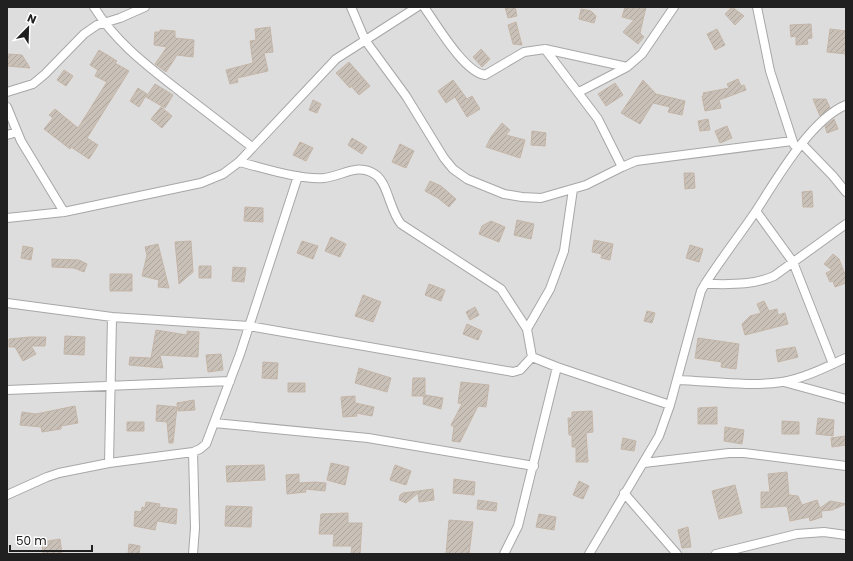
<svg xmlns="http://www.w3.org/2000/svg" width="853" height="561" font-family="Poppins,sans-serif">
  <style>
    .residential { fill: #dedddd }
    .building { fill: url(#building-hatch); stroke: #c4b5a7 }
    .lines { fill: none; stroke-linecap: round; stroke-linejoin: round }
    .street-casing { stroke: #a7a7a7; stroke-width: 10 }
    .street { stroke: #fff; stroke-width: 8 }
  </style>
  <defs>
    <pattern id="building-hatch" width="6" height="6" patternUnits="userSpaceOnUse"><rect width="6" height="6" fill="#c9c1b8"/><path d="M-1 1l2-2M0 6l6-6M5 7l2-2" fill="none" stroke="#aca69e"/></pattern>
  </defs>
  <rect width="100%" height="100%" fill="#f1eee6"/>
  <path class="residential" d="M7,7H846V554H7Z"/>
  <path class="building" d="M505,7H515L517,16L508,18Z
    M625,7H646L640,33L644,37L638,44L623,32L634,20L622,17Z
    M732,7L744,16L735,25L725,14Z
    M581,9L591,11L596,16L594,23L579,19Z
    M516,22L519,34L522,45L513,44L508,25Z
    M811,24L812,38L807,39L808,44L796,45V36L791,37L790,25Z
    M270,27L273,52L264,53L268,71L237,78L238,82L230,84L226,70L253,63L250,41L256,40L255,29Z
    M717,29L725,45L715,50L707,34Z
    M830,29L846,31V54L827,52Z
    M160,30L175,31V38L194,40L193,57L177,55L166,72L155,64L167,47L154,45L155,32H160Z
    M481,49L490,59L482,67L473,57Z
    M99,50L117,61L115,63L129,71L87,138L98,145L89,159L71,147L70,149L44,129L53,118L49,115L55,109L78,128L107,82L95,76L98,70L90,65Z
    M7,54L22,55L30,68L7,66Z
    M349,62L370,86L359,95L351,86L350,88L336,73Z
    M64,70L73,76L66,86L57,80Z
    M738,79L741,86L744,85L746,90L719,100L721,108L705,111L702,96H704L703,93L729,88L727,84Z
    M453,80L467,99L472,96L480,109L467,117L455,97L446,103L438,91Z
    M643,80L656,94L685,101L682,115L668,112L670,107L653,103L640,124L621,113Z
    M615,83L623,95L606,106L598,94Z
    M155,84L173,95L165,108L146,97Z
    M138,88L147,94L139,107L130,101Z
    M813,99H826L830,108L820,116Z
    M313,100L321,104L317,113L309,110Z
    M161,107L172,116L162,128L151,119Z
    M708,119L710,130L700,131L698,121Z
    M834,119L838,129L827,133L825,126Z
    M502,123L510,130L506,135L525,140L520,158L486,147L491,137Z
    M727,126L732,138L720,143L715,131Z
    M532,131L546,133L545,146L531,145Z
    M352,138L367,147L362,154L348,145Z
    M300,142L313,148L306,161L293,155Z
    M400,144L414,151L406,168L392,162Z
    M684,173H694L695,188L685,189Z
    M430,181L441,186L456,199L449,207L438,198L425,191Z
    M812,191L813,207H803L802,192Z
    M245,207L263,208V222L244,221Z
    M517,220L534,224L531,239L514,235Z
    M491,221L505,227L499,242L479,234L482,226Z
    M331,237L346,244L340,257L325,251Z
    M594,240L613,244L610,260L601,258L602,254L592,252Z
    M191,241L193,272L179,284L175,242Z
    M302,241L318,246L313,259L297,253Z
    M158,244L169,288L158,287L159,280L142,276L147,255L145,247Z
    M690,245L703,249L699,262L686,258Z
    M23,246L33,248L31,260L21,258Z
    M833,254L839,259L846,277V283L835,287L833,281L830,282L826,273L832,270L824,264Z
    M52,259L79,260L87,264L84,272L74,268L52,267Z
    M199,266H211V278H199Z
    M233,267L246,268L244,282L232,281Z
    M110,274H132V291H110Z
    M429,284L445,290L441,301L425,295Z
    M363,295L381,302L373,322L355,316Z
    M764,301L769,311L777,309L778,315L785,313L788,324L745,335L742,324L750,316L761,313L757,304Z
    M475,307L479,315L470,320L466,312Z
    M647,311L655,313L652,323L644,321Z
    M467,324L482,331L478,340L463,334Z
    M156,330L187,335V331L199,332L198,357L160,355L163,368L129,365L130,357L151,358Z
    M65,336L85,337L84,355L64,354Z
    M30,337H46L45,346H31L36,354L23,361L15,347H9V339Z
    M698,338L739,344L736,369L721,367L722,362L695,358Z
    M795,347L798,357L778,362L776,350Z
    M221,354L223,370L208,372L206,355Z
    M263,362L278,363L277,379L262,378Z
    M359,368L391,378L387,392L355,383Z
    M413,378H425V395L443,398L441,409L423,404L424,396H412Z
    M461,382L489,385L486,407L478,406L460,442L452,441L454,427L451,425L462,404L458,403Z
    M288,383H305V392H288Z
    M355,396V403L374,407L372,416L356,413L357,416L343,417L341,397Z
    M194,400L195,410L178,411L177,403Z
    M157,405L177,407L173,443H169L167,422L156,421Z
    M75,406L78,423L61,426V429L42,432L41,427L20,425L22,412L36,414Z
    M717,407V424H698V408Z
    M592,411L593,432L586,433L588,462H576V447H572V435H569L568,418H572V412Z
    M818,418L834,420L833,436L816,434Z
    M782,421L799,422V434H782Z
    M127,422H144V431H127Z
    M725,427L744,430L742,444L724,441Z
    M846,436V445L832,447L831,438Z
    M623,438L636,441L634,451L621,449Z
    M331,463L349,467L345,485L327,480Z
    M264,465L265,480L227,482L226,466Z
    M395,465L411,471L406,485L390,480Z
    M787,472L789,495L798,496L802,505L817,500L820,508L830,501L846,504L832,510L821,511L822,517L810,521L809,517L790,521L787,506L761,508V492H770L768,474Z
    M299,474V483L315,482L326,483L325,491L305,489L306,492L287,494L286,475Z
    M454,479L475,482L474,495L453,493Z
    M579,481L589,486L583,499L573,495Z
    M735,485L742,513L719,519L712,491Z
    M433,489L434,500L419,502L418,493L406,503L399,500L400,495L403,493Z
    M478,500L497,503L496,511L477,509Z
    M146,502L160,504L159,507L177,509L176,524L157,521L155,530L134,526L135,511L141,512L142,507L145,508Z
    M226,506L252,507L251,527L225,526Z
    M348,513V523H362L360,554H351L352,546H333L334,534H319L321,514Z
    M539,514L556,517L554,530L536,527Z
    M449,520L473,522L469,554H446Z
    M688,527L691,547L682,548L678,530Z
    M60,539L62,554H43L42,542Z
    M129,544L140,546L139,554H128Z"/>
  <g class="lines">
    <g class="street-casing">
      <path id="street" d="M94,7C116,43 149,67 182,93C205,111 229,129 252,147
        M351,7L365,40L406,96L444,158L453,169L467,179L504,194L522,197L541,198L586,185L622,167L636,161L792,141
        M424,7C437,25 464,72 485,75L524,52L545,49L627,67L642,54L674,7
        M757,7L770,71L794,145
        M545,49L598,119L622,167
        M7,92L33,84L45,74L84,34L97,25L120,18L145,7
        M579,92L627,67
        M7,107L21,141L64,212
        M7,135L17,132
        M803,145L833,176L846,192
        M239,162C264,168 299,180 324,178C343,176 358,162 376,175C388,184 390,211 401,224L501,289L527,329L532,357L557,367L670,405
        M756,211L793,262L833,364
        M7,218L64,212L201,183L223,174L239,162L336,59L417,7
        M705,284C729,284 751,286 774,276L846,224
        M7,303L112,317L249,326L513,372L520,370L532,357
        M527,329L550,289L564,251L573,189
        M677,380C710,381 750,387 782,382C805,378 826,367 846,358
        M784,382L846,399
        M7,390L230,381
        M214,423L368,438L534,466
        M193,452L195,528L193,554
        M109,463L112,317
        M644,463L729,453H744L846,466
        M624,493L677,554
        M7,495L47,477L59,473L109,463L193,452L200,449L206,444L240,354L298,176
        M504,554L518,526L557,367
        M589,554L659,436L670,405L701,291L705,284C721,259 739,236 756,211C776,180 811,119 846,105
        M716,554L797,534L824,532L846,535"/>
    </g>
    <use href="#street" class="street"/>
  </g>
  <rect width="853" height="561" fill="none" stroke="#202020" stroke-width="16"/>
  <g transform="translate(28 28) rotate(23)" stroke="#ffffff" stroke-width="3" paint-order="stroke">
  <path d="M0-3L7 15L0 10L-7 15Z" fill="#202020"/>
  <text y="-6" font-size="11" font-weight="bold" text-anchor="middle" fill="#202020">N</text>
  </g>
  <path d="M10 545v6h82v-6" fill="none" stroke="#202020" stroke-width="2"/>
  <text x="16" y="545" font-size="12" fill="#202020" stroke="#ffffff" stroke-width="3" paint-order="stroke">50 m</text>
</svg>
